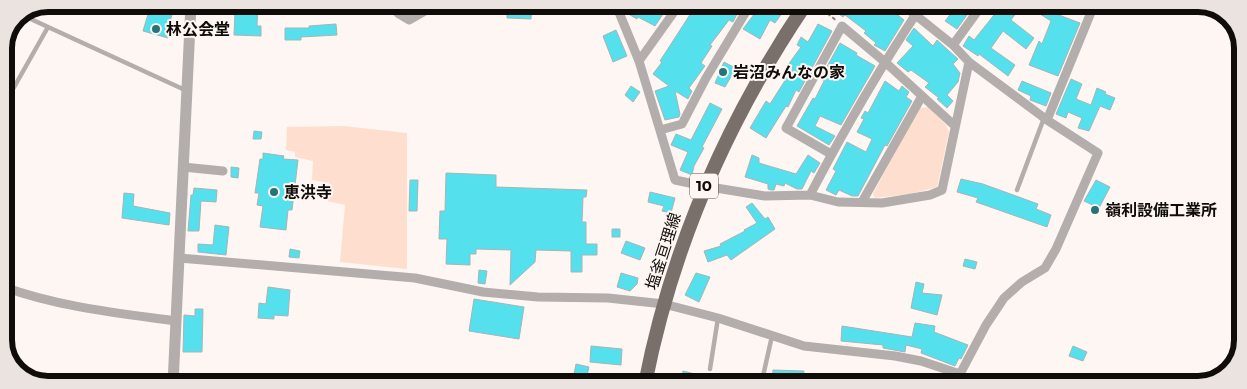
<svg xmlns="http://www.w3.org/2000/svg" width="1247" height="389" font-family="Montserrat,'Noto Sans JP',sans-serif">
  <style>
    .green { fill: #fedfcf }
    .building { fill: #55e0ee; stroke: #a6b4b5 }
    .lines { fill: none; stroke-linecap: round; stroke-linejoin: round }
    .path { stroke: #87817e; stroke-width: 2; stroke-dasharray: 4 2.5; stroke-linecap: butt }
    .service { stroke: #b3adab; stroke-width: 4.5 }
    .minor { stroke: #b3adab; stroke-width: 9 }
    .tertiary { stroke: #b3adab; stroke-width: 11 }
    .primary { stroke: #79706b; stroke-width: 14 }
    .poi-dot { fill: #287279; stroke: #fdf6f2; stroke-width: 2 }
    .labels { text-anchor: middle; stroke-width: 4; stroke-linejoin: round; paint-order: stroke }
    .shield { fill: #fdf6f2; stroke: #575250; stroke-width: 1 }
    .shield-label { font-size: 15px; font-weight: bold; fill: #100c0a }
    .poi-label { font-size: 16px; font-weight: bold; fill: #100c0a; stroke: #fdf6f2; text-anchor: start }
    .street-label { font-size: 16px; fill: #100c0a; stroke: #fdf6f2 }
    .rim { fill: none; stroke: #100c0a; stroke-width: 6 }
  </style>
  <rect width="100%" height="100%" fill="#fdf6f2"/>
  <path class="green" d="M929,107L946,125L949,132L937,187L910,194L875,198L873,194L919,108Z
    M343,126L407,133V269L340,262L345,205L327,201L329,183L312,180L313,161L295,157V152L286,150L287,127Z"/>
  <path class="building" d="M131,4H175L169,25L172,26L168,38L143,31L149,11L130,6Z
    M240,4H258L257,26H261V36L234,35L235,12H240Z
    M398,4H422L409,13Z
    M507,4H532L531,19L507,18Z
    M628,5H669L655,26L638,17L637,19L625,12V10Z
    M694,5H724L737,14L733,22L729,20L710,45L712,46L701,63L705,66L689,88L692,91L688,99L675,91L680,114L679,117L665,120L655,91L669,86L653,74L662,62L660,61L691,13L689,12Z
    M761,5H788L775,23L770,20L760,39L743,29Z
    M827,5H885L904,20L885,51L874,45L876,43L864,33L866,31L845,15L843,17Z
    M958,5H974L957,29L945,21Z
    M1002,5H1022L1011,20L1034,38L1026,49L1003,31L991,48L1015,65L1008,76L979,54L978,56L963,46L969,36L974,40Z
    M1026,5H1056L1051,12L1080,23L1058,76L1029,65L1039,41L1042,44L1051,21Z
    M336,24L337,35L301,37V40H285V28H309V26Z
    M818,24L832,31L800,90L799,92L796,90L788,107L786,106L766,138L750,128L766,101L770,104L793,68L788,65L801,47L797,45L801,37L808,42Z
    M914,28L933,46L937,40L958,59L953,64L960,73L958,82L947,95L953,101L947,108L937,99L939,98L925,87L929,83L911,70L908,72L897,63L913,46L906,40Z
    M616,30L627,56L613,62L603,36Z
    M840,43L857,53L856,55L875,66L841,125L820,116L815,126L835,136L829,145L797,126L813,98L815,99L824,81L820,79Z
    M724,62L745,73L742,79L732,75L725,87L715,83Z
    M1071,79L1082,84L1076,99L1091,105L1097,88L1106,92L1105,94L1115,98L1110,110L1100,106L1089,131L1078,128L1082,118L1068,112L1066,118L1056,114Z
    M885,81L899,91L902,86L909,92L906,97L912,101L887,146L885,145L858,196H852L839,190L836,195L826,190L836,171L833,169L847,142L866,152L872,139L857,132L864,119L861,118L865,111L868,113Z
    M1022,81L1051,93L1046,106L1030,100L1031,96L1018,90Z
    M631,86L640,92L633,102L625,95Z
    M710,103L722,109L702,147L704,148L694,166L692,175L680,170L688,152L671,145L676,134L691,140Z
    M254,131L262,132L261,139H253Z
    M263,153L284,156L283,159L298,160L292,210H288L286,230L260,227L263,206L257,205L259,193H255L260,159H263Z
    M752,155L759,158V163L796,174L808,155L820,163L814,173L811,171L802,189H797L785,183L784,186L776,184L774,190H771L768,189V184L745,177Z
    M231,167L239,168L238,178L231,177Z
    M446,173L496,175V187L587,190L586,197H583L582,222H586V244H597V255H582V272H571V251L536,250L535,262L510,285L511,250L476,249V254H470V265L446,264L447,239H439L440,211H445Z
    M961,179L983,184L1038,204L1036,209L1051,215L1047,227L976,202L978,198L957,192Z
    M410,180H418L417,211H409Z
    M1096,180L1110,187L1099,208L1084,201Z
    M194,188L217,190L216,202L201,201L199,231H188L191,195H193Z
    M650,192L675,198L671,213L662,211L664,206L648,202Z
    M124,193L134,194L133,206L170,213L169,225L122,218Z
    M752,203L765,219L768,217L775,229L731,260L727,255L708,262L704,251L721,246L720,244L745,231L744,230L757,223L746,207Z
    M215,225L229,227L226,255L198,252V244L213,245Z
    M612,229H620V237H612Z
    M626,241L645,248L640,260L621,253Z
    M290,249L300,251L299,258L289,257Z
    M965,259L977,262L975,269L963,266Z
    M479,270L487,271L485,284L478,283Z
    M621,273L638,278L637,284L630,291L617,287Z
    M696,273L710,277L699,302L685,295Z
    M916,282L924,284L922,293L942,295L937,315L911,308Z
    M268,287L290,290L288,316L274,315V319L258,318L259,303L266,304Z
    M474,299L524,307L519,339L469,331Z
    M195,309H203L202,352H183L184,315L195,316Z
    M915,323L935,326L934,332L968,345L961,359L959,358L955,366L921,353L922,349L906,345L905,352L883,348V345L841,341L842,326L912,337Z
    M591,346L622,349L621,365L590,362Z
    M1073,346L1087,352L1083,361L1069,356Z
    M576,364L589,367L585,384H572Z
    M773,370L804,371L803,385L772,384Z
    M683,371L727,382V385H687L680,383Z"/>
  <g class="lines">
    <path class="path" d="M817,5L837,21"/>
    <path class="service" d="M22,15L185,90
      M4,105L48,27
      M1017,190L1044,118
      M710,369L718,318
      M761,385L772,336"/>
    <path class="minor" d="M389,4L399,14L409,20L437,4
      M616,5L639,61L675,180L704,186L765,196L810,195L838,202L882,203L930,195L942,190L969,62
      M903,5L953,45L969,62L1047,120L1098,153L1056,249L1045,268L1022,282L1004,298L986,325L960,374
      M953,45L982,5
      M639,61L679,5
      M1047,120L1094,5
      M660,130L682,124L706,78L750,5
      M831,154L786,128L842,26L885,62L955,126
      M183,167L223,171
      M810,195C844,130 881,66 922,5
      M862,202L922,96
      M179,258L415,278L483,292L538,297L608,298L664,304L718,318L804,346L895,356L921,361L960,374L982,385
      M4,287C59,307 118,313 175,321"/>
    <path class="tertiary" d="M173,384L191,4"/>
    <path class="primary" d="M645,384C672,246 726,122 805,5"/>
  </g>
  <g class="poi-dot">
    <circle cx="156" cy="29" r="5"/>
    <circle cx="723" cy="72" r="5"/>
    <circle cx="274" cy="192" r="5"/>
    <circle cx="1095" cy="210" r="5"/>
  </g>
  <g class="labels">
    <rect class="shield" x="690" y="173.5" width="28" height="25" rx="4"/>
    <g class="shield-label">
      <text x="704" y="191">10</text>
    </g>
    <g class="poi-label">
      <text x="166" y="35">林公会堂</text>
      <text x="733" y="78">岩沼みんなの家</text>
      <text x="284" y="198">恵洪寺</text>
      <text x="1105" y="216">嶺利設備工業所</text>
    </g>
    <g class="street-label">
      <text transform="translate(663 251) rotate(-72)" y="6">塩釜亘理線</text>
    </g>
  </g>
  <path d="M0 0H1247V389H0ZM48 12H1198A36 36 0 0 1 1234 48V340A36 36 0 0 1 1198 376H48A36 36 0 0 1 12 340V48A36 36 0 0 1 48 12Z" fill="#eae3df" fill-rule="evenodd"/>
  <path class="rim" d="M48 12H1198A36 36 0 0 1 1234 48V340A36 36 0 0 1 1198 376H48A36 36 0 0 1 12 340V48A36 36 0 0 1 48 12Z"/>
</svg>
